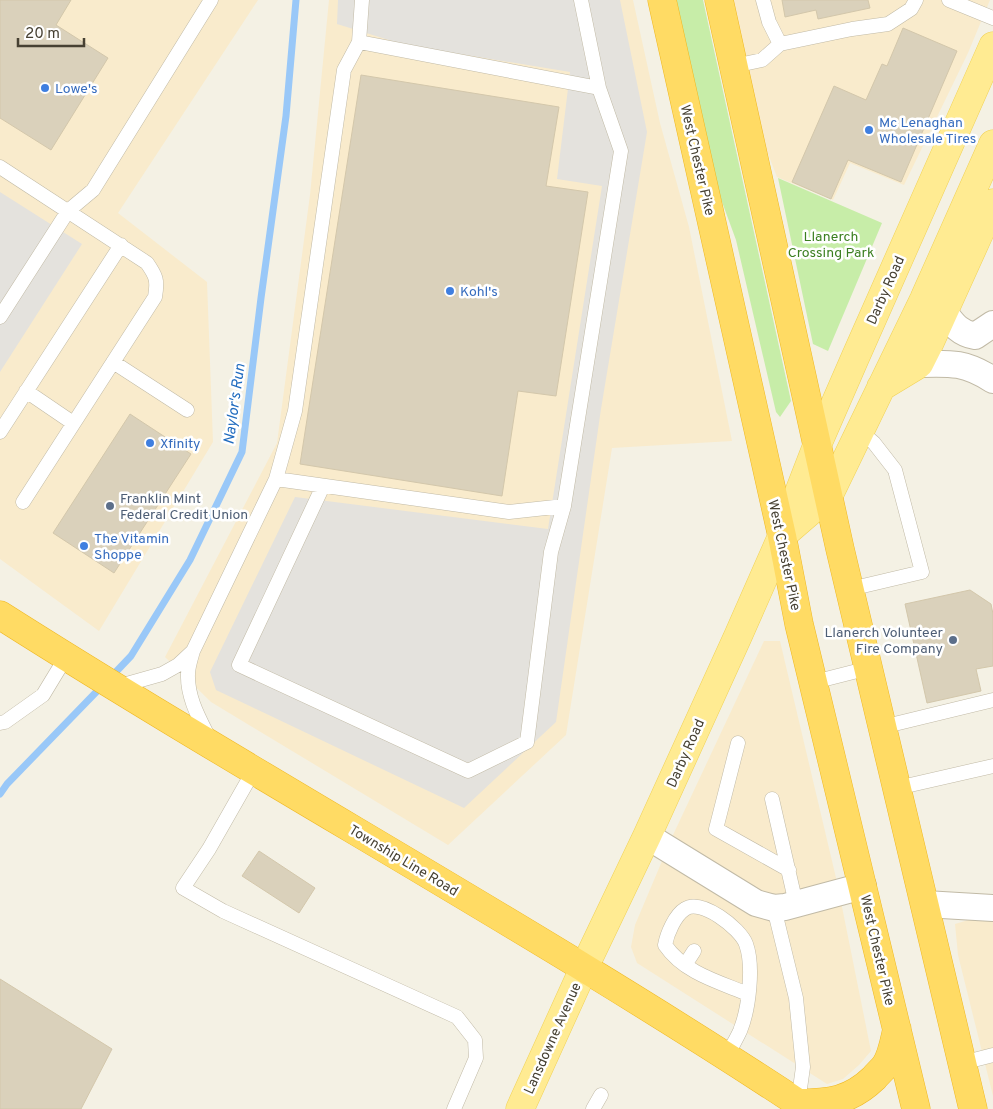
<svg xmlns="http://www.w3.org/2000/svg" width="993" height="1109" font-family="Overpass,sans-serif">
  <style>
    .commercial { fill: #f9ebcc }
    .green { fill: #c7eda8 }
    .parking { fill: #e4e2dd }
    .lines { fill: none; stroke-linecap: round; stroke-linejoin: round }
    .stream { stroke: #99c8f8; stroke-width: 7 }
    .building { fill: #dad1bb; stroke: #d3c7ab }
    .lane-casing { stroke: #c1baa6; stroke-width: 15 }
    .street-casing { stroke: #c1baa6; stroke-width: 28 }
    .primary-casing { stroke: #f1d255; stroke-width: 29 }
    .highway-casing { stroke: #efb824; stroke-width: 29 }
    .lane { stroke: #fff; stroke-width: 14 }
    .street { stroke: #fff; stroke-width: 26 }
    .primary { stroke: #ffeb92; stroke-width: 28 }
    .highway { stroke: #ffdb64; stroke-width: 28 }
    .shop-dot { fill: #3f7fe0; stroke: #fff; stroke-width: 2 }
    .service-dot { fill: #5c6f8a; stroke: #fff; stroke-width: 2 }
    .labels { text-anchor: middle; stroke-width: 5; stroke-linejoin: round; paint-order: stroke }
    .shop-label { font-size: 14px; fill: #366cbe; stroke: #fff; text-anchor: start }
    .street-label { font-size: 14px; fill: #474133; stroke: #fff }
    .park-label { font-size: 14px; fill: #3b7f20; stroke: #fff }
    .service-label { font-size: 14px; fill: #4e5e75; stroke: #fff; text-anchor: start }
    .water-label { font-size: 15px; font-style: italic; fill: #216cbf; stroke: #fff }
  </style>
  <rect width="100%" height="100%" fill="#f4f1e4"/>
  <path class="commercial" d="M0,0H258L118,213L207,282L213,442L99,631L0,559Z
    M329,0H633L660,123L689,227L732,441L612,448L566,735L448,845L211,702L165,657L277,443L310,195Z
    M731,0H990L968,53L904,185L850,163L833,200L777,177L763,141Z
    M764,641H780L837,882L871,1051L859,1065L843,1079L827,1084L637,963L631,947L635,925L673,835Z
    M975,918L993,921V1096L958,955L955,924Z"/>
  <path class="green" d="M672,0H703L791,401L780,417L776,412L736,240L714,180Z
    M778,178L882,223L828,351L813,344Z"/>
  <path class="parking" d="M338,0H620L647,132L601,409L556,722L464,808L216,690L210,672L295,497L548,529L602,186L557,179L570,72L405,45L337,24Z
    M0,192L82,244L0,372Z"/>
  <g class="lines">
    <path class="stream" d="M111,677L131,656L190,560L242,452L261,298L286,116L296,0
      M0,794L7,784L103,685"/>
  </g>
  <path class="building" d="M0,0H71L56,25L108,58L51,150L0,118Z
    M782,0H868L870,8L818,19L816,10L785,17Z
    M903,28L957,51L901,182L848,160L831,199L792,182L834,86L866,100L882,64L887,66Z
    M361,75L559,107L546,186L588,192L556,396L518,391L502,496L300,464Z
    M130,414L191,454L114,573L53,533Z
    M970,590L991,604L993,614V666L976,669L981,691L927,703L905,604Z
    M259,851L315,888L299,913L242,876Z
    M0,979L112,1049L81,1109H0Z"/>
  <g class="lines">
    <g class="lane-casing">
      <path id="lane" d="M763,0L769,22L780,44
        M949,0L993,18
        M359,42L599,88
        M734,66L762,60L780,44L852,29L888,24L911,9L916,0
        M0,167L147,263C156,276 158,280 155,297L23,502
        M0,317L68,211L93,190L211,0
        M113,362L187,410
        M26,391L73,423
        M0,432L121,245
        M276,479L509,512L564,506
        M323,486L239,665L468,771L527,742L551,552L564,506L621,151L599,88L581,0
        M850,589L922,572L895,470L874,443L860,431
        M814,682L869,668
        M116,687L162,674L178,665L193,651
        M0,723L5,722L43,695L66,657
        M882,727L993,700
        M209,738C199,718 187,697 188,674C188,667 191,658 193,651L276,479L295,411L344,70L359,42L362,0
        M738,743L716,829L789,870
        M254,770L209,849L183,888L223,911L457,1017L475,1040L476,1058L454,1109
        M897,788L993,766
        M772,799L796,904
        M774,908L796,998L803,1067L798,1103
        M685,965L694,951
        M726,1058C730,1049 736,1040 740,1031C749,1009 754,966 746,944C740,928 701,898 685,909C675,915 667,934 665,945C684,973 719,982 748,994
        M962,1063L993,1055
        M593,1109L601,1095"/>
    </g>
    <g class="street-casing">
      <path id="street" d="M944,312C953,324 959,333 975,336L993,324
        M919,364C951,363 965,362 993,380
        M647,836L756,903L774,908L785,907L863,886
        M925,904L993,908"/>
    </g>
    <g class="primary-casing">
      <path id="primary" d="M881,387L919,364L930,342L993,203
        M785,533L829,495L924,299L993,144
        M520,1109L584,968L647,836L738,636L782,536L818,443L855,358L993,46"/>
    </g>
    <g class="highway-casing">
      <path id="highway" d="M662,0L782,536L799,624L916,1109
        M719,0L840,549L973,1109
        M0,615C266,784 544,935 807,1109
        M798,1103C830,1103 850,1101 874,1078C877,1074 882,1070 885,1066C892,1056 894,1042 897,1029"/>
    </g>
    <use href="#lane" class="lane"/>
    <use href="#street" class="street"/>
    <use href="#primary" class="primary"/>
    <use href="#highway" class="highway"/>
  </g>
  <g class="shop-dot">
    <circle cx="45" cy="88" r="5"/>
    <circle cx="869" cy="130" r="5"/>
    <circle cx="450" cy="291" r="5"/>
    <circle cx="150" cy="443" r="5"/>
    <circle cx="84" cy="546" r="5"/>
  </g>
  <g class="service-dot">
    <circle cx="110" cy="506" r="5"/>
    <circle cx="953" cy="640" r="5"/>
  </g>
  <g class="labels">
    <g class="shop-label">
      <text x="55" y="93">Lowe's</text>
      <text x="879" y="127">Mc Lenaghan<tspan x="879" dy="16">Wholesale Tires</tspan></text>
      <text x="460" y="296">Kohl's</text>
      <text x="160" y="448">Xfinity</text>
      <text x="94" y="543">The Vitamin<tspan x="94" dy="16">Shoppe</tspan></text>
    </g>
    <g class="street-label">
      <text transform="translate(698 160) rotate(77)" y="5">West Chester Pike</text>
      <text transform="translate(885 290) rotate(-66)" y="5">Darby Road</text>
      <text transform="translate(785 555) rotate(78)" y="5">West Chester Pike</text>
      <text transform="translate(685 753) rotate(-66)" y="5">Darby Road</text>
      <text transform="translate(404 860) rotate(31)" y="5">Township Line Road</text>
      <text transform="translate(878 950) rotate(77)" y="5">West Chester Pike</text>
      <text transform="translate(552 1038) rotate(-66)" y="5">Lansdowne Avenue</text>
    </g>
    <g class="park-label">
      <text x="831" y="241">Llanerch<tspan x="831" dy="16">Crossing Park</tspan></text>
    </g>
    <g class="service-label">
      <text x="120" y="503">Franklin Mint<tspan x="120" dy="16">Federal Credit Union</tspan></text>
      <text x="943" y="637" text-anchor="end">Llanerch Volunteer<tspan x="943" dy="16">Fire Company</tspan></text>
    </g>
    <g class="water-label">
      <text transform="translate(234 404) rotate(-82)" y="5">Naylor's Run</text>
    </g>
  </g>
  <path d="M18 38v8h66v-8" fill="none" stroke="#474133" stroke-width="2.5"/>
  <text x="25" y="38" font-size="15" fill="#474133" stroke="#ffffff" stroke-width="4" paint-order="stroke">20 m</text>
</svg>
